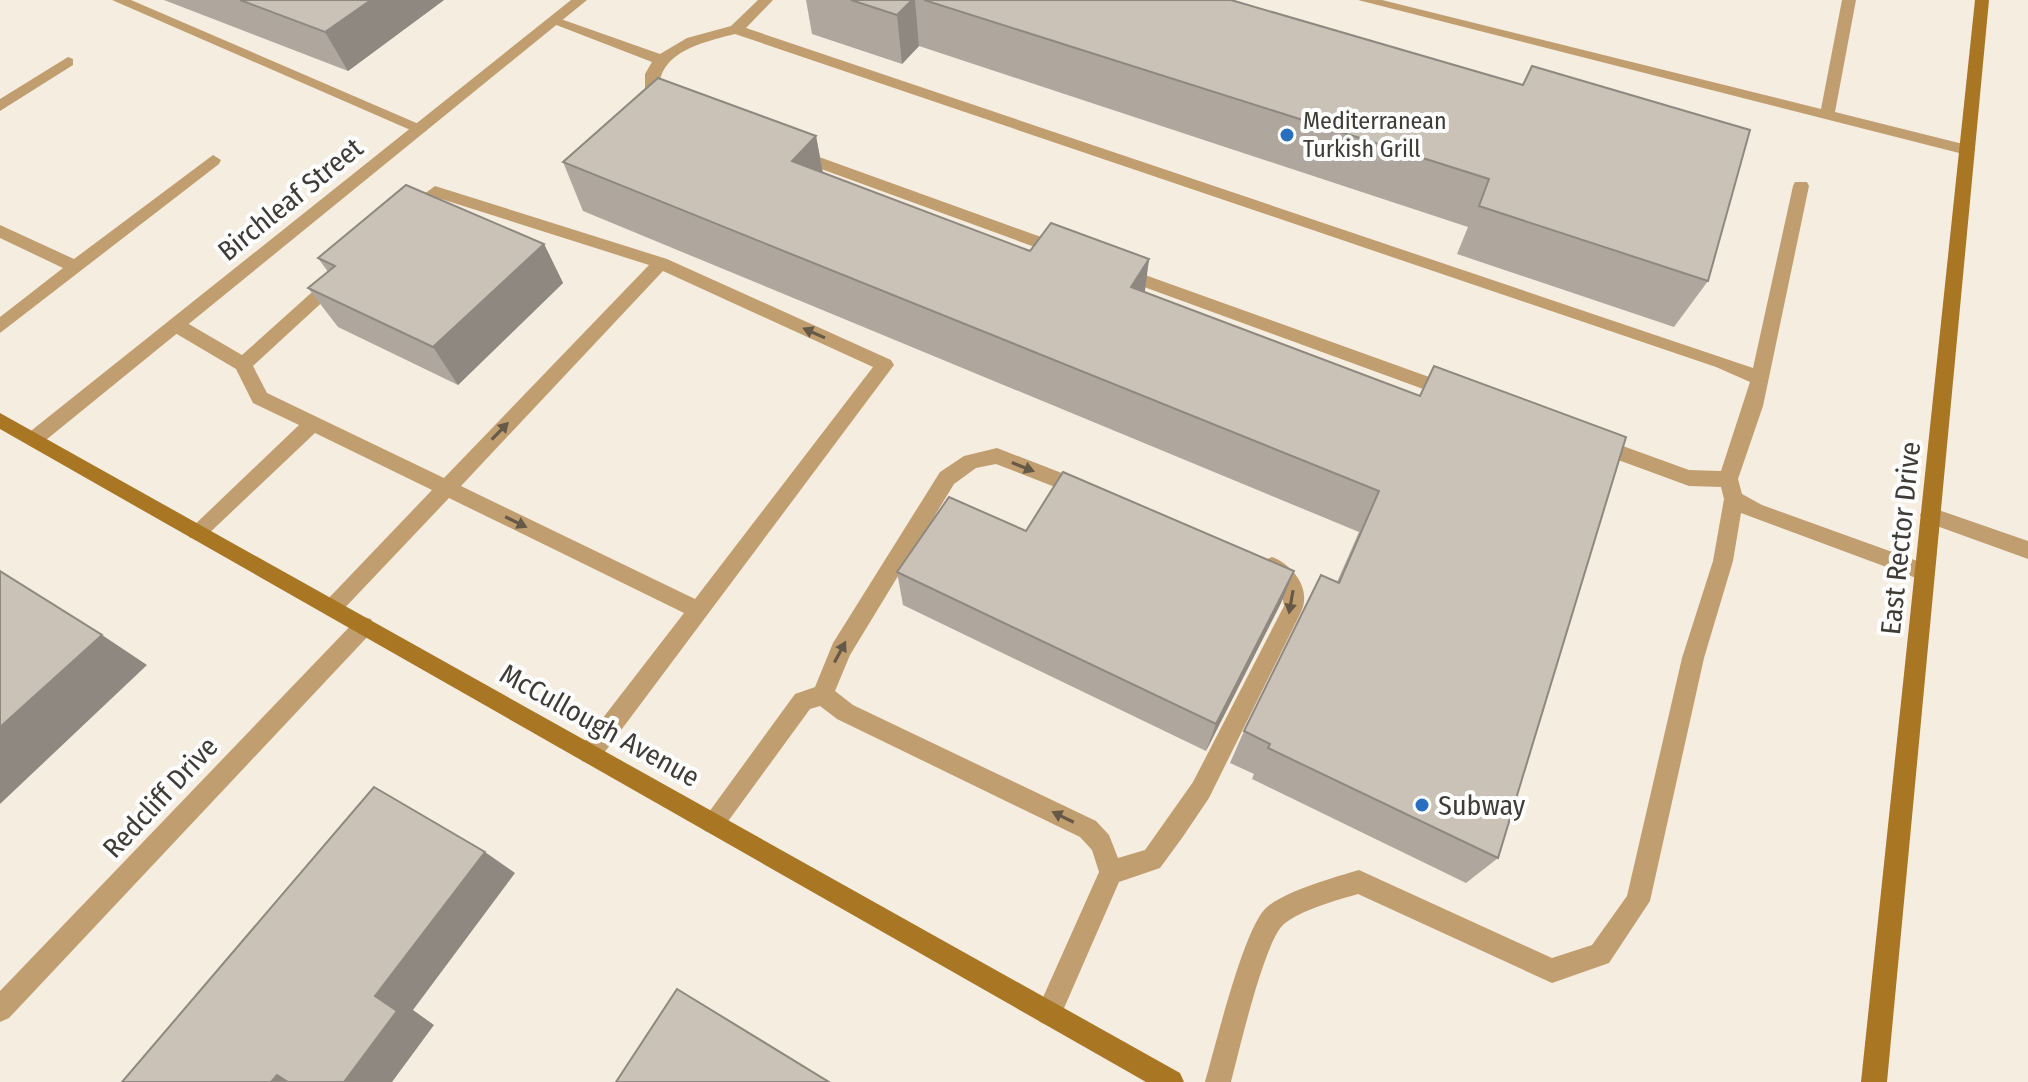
<svg xmlns="http://www.w3.org/2000/svg" width="2028" height="1082" font-family="'Fira Sans Condensed',sans-serif">
  <style>
    .lines { fill: none; stroke-linecap: round; stroke-linejoin: round }
    .lane { fill: #c19e6f; fill-rule: evenodd }
    .street { fill: #c19e6f; fill-rule: evenodd }
    .secondary { fill: #a97624; fill-rule: evenodd }
    .wall { fill: #afa79d }
    .shaded-wall { fill: #8e8880 }
    .building { fill: #cbc2b7; stroke: #8e8880; stroke-width: 2 }
    .oneway { fill: #665948 }
    .poi-dot { fill: #296fc0; stroke: #fff; stroke-width: 3 }
    .labels { text-anchor: middle; stroke-width: 8; stroke-linejoin: round; paint-order: stroke }
    .far-poi-label { font-size: 24px; fill: #3f3c37; stroke: #fff; text-anchor: start }
    .street-label { font-size: 28px; fill: #3f3c37; stroke: #fff }
    .poi-label { font-size: 28px; fill: #3f3c37; stroke: #fff; text-anchor: start }
  </style>
  <rect width="100%" height="100%" fill="#f6ede1"/>
  <g class="lines">
    <path class="lane" d="M112,0H131L428,128L425,132H415Z
      M758,0H773L746,28L1753,368L1793,186L1795,182H1807L1809,186L1763,406L1738,479L1742,494L1762,505L1931,566L1934,572L1931,578L1924,581L1741,513L1733,561L1704,658L1650,901L1609,963L1552,983L1358,894C1337,900 1301,910 1284,924C1264,941 1239,1052 1231,1082H1205C1215,1048 1244,926 1267,907C1286,891 1335,877 1359,870L1552,958L1592,945L1627,896L1682,658L1713,561L1724,499L1721,487L1689,486L1591,450L1589,445L1598,437L1689,470L1721,471L1750,382L1716,367L735,34C704,42 659,51 659,90L674,104L666,109L645,91V74L652,62L546,21L558,18L660,54L687,38L731,26Z
      M1358,0H1382L1821,109L1842,0H1856L1835,112L1967,145L1975,150L1967,155Z
      M68,57L73,59V65L0,111V99Z
      M797,149L1066,246L1068,250L1060,256L1054,254L791,158L789,154Z
      M213,155L221,160L219,164L0,333V317L63,268L0,238V225L74,259Z
      M435,186L667,259L891,360L894,365L598,761L590,764L582,761L579,753L582,745L684,613L449,498L339,614L332,617L325,614L322,608L325,602L432,490L315,433L204,538H190L187,532L299,425L253,403L236,369L170,330L167,325L170,320H182L242,355L330,276H342V284L253,366L267,393L444,478L649,265L438,198L416,217H404V209ZM663,271L873,367L695,599L461,486Z
      M1120,266L1457,387L1460,392L1451,399L1445,397L1114,276V268Z
      M997,448L1090,484L1093,490L1090,496L1083,498L996,464L976,468L954,484L850,655L835,691L853,705L1096,821L1109,835L1118,858L1145,850L1193,782L1284,606L1280,584L1262,566L1265,560L1272,557C1293,565 1312,589 1301,612L1209,798L1182,838L1160,868L1119,882L1058,1022L1049,1026L1040,1022L1036,1013L1099,872L1092,850L1080,837L837,719L820,706L810,709L721,831L713,834L705,831L701,823L795,694L815,687L833,643L940,472L964,456Z
      M1930,507L2028,541V559L1923,521L1920,515L1923,509Z"/>
    <path class="street" d="M571,0H587L41,444H27L25,439L27,434Z
      M364,617L371,619L374,626L371,633L9,1018L0,1022V991L357,619Z"/>
    <path class="secondary" d="M1975,0H1989L1887,1082H1861Z
      M0,413L1180,1073L1184,1082H1146L0,429Z"/>
  </g>
  <path class="wall" d="M164,0H444L348,71Z
    M806,0H1231L1708,281L1674,327L1457,254L1468,227L919,46L902,64L812,34Z
    M816,136L823,173L1030,251L1149,259L1144,292L1420,396L1498,858L1466,883L1252,779L1254,774L1230,763L1244,731L1337,582L1359,532L583,211L563,162Z
    M544,244L563,283L458,385L338,327L308,288L328,272L318,258Z
    M1026,531L1294,571L1281,603L1206,751L903,605L897,572Z"/>
  <path class="shaded-wall" d="M371,0H444L348,71L325,32Z
    M912,0H915L919,46L902,64L897,15Z
    M816,136L825,185L792,161Z
    M544,244L563,283L458,385L433,347Z
    M1149,259L1143,306L1131,287Z
    M1294,571L1281,603L1206,751L1216,724Z
    M102,635L147,665L0,804V727Z
    M485,852L515,873L413,1010L434,1025L392,1082H344L375,996Z
    M277,1075L311,1082H271Z"/>
  <path class="building" d="M240,0H371L325,32Z
    M851,0H912L897,15Z
    M924,0H1231L1523,85L1532,66L1750,130L1708,281L1479,206L1489,179Z
    M658,78L816,136L792,161L1030,251L1051,223L1149,259L1131,287L1420,396L1434,366L1626,437L1498,858L1268,748L1270,744L1244,731L1321,575L1339,583L1379,491L563,162Z
    M406,185L544,244L433,347L308,288L335,266L318,258Z
    M1063,472L1294,571L1216,724L897,572L949,497L1026,531Z
    M0,571L102,635L0,727Z
    M374,787L485,852L375,996L397,1011L344,1082H288L277,1075L271,1082H122Z
    M677,989L829,1082H616Z"/>
  <defs><path id="oneway-solid" d="M-6-.8H1V-3.2L6.5 0L1 3.2V.8H-6Z" transform="scale(2)"/></defs>
  <g class="oneway">
    <use href="#oneway-solid" transform="translate(814 333) rotate(-156)"/>
    <use href="#oneway-solid" transform="translate(500 431) rotate(-46)"/>
    <use href="#oneway-solid" transform="translate(1023 467) rotate(22)"/>
    <use href="#oneway-solid" transform="translate(516 522) rotate(26)"/>
    <use href="#oneway-solid" transform="translate(1291 602) rotate(100)"/>
    <use href="#oneway-solid" transform="translate(840 652) rotate(-62)"/>
    <use href="#oneway-solid" transform="translate(1063 817) rotate(-154)"/>
  </g>
  <g class="poi-dot">
    <circle cx="1287" cy="135" r="8"/>
    <circle cx="1422" cy="805" r="8"/>
  </g>
  <g class="labels">
    <g class="far-poi-label">
      <text x="1303" y="129">Mediterranean<tspan x="1303" dy="28">Turkish Grill</tspan></text>
    </g>
    <g class="street-label">
      <text transform="translate(290 199) rotate(-39)" y="10">Birchleaf Street</text>
      <text transform="translate(1900 538) rotate(-84)" y="10">East Rector Drive</text>
      <text transform="translate(600 725) rotate(29)" y="10">McCullough Avenue</text>
      <text transform="translate(160 797) rotate(-47)" y="10">Redcliff Drive</text>
    </g>
    <g class="poi-label">
      <text x="1438" y="815">Subway</text>
    </g>
  </g>
</svg>
